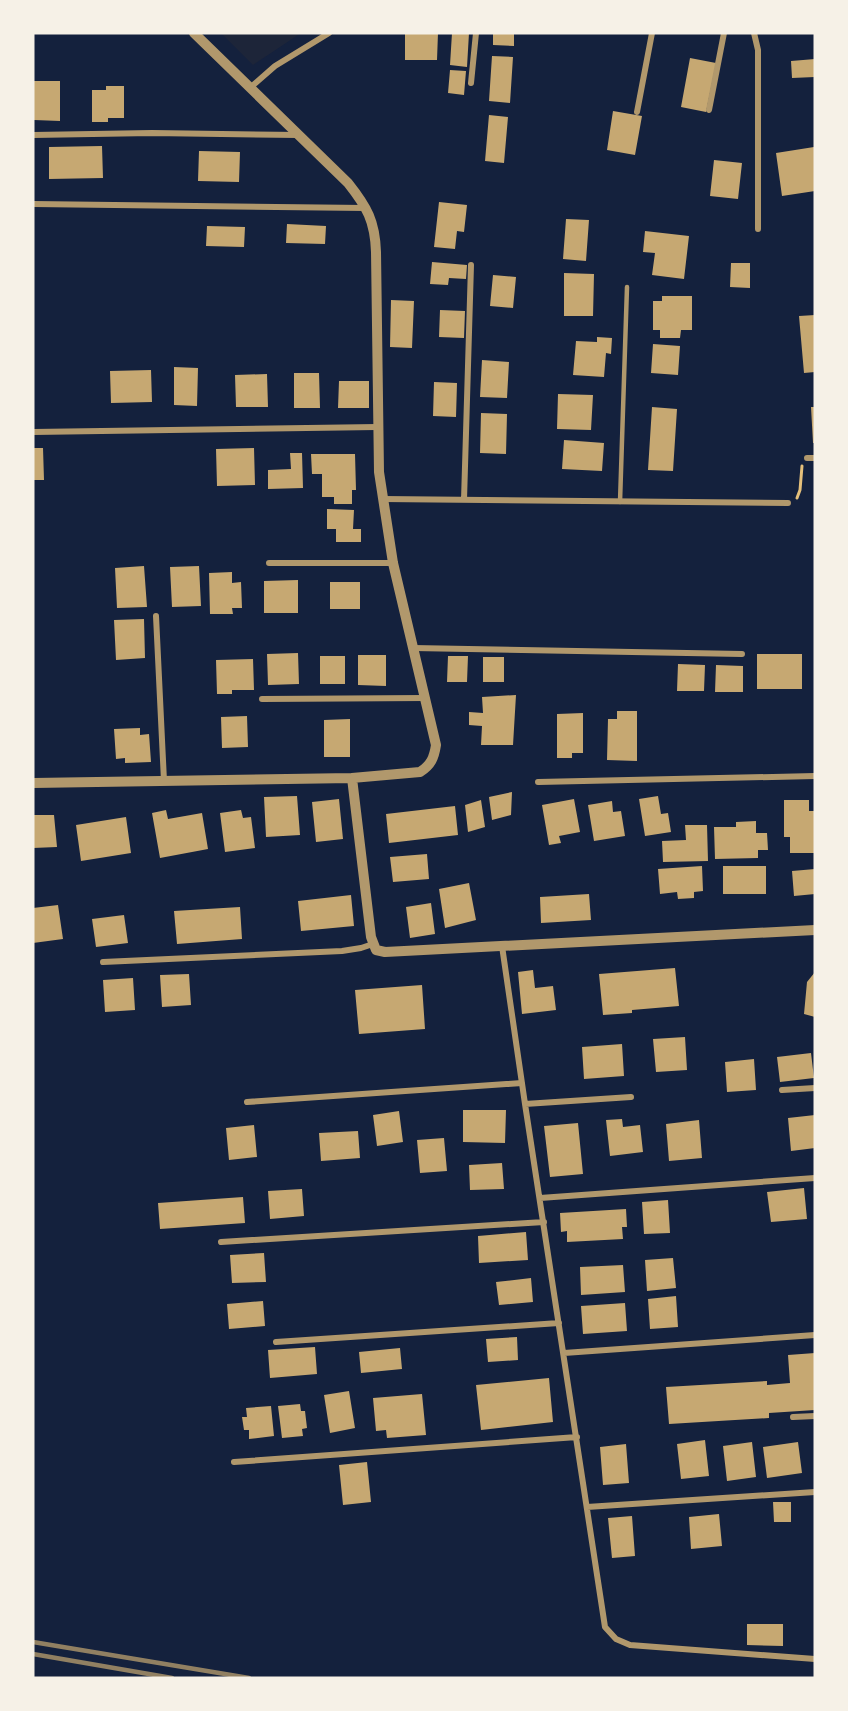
<svg xmlns="http://www.w3.org/2000/svg" width="848" height="1711" font-family="'PT Sans Narrow',sans-serif">
  <style>
    .green { fill: #1d2539 }
    .building { fill: #c6a872 }
    .lines { fill: none; stroke-linecap: round; stroke-linejoin: round }
    .path { stroke: #e5c07b; stroke-width: 3 }
    .service { stroke: #b1986c; stroke-width: 4.5 }
    .minor { stroke: #b1986c; stroke-width: 6 }
    .tertiary { stroke: #b1986c; stroke-width: 10 }
    .rail { stroke: #918062; stroke-width: 4.5 }
  </style>
  <rect width="100%" height="100%" fill="#14213d"/>
  <path class="green" d="M221,33H301L253,65Z"/>
  <path class="building" d="M405,33H438L437,60H405Z
    M452,33H469L467,67L450,65Z
    M493,33H514V46L493,45Z
    M492,56L513,57L510,103L489,101Z
    M690,58L716,63L706,112L681,107Z
    M815,59V77L792,78L791,61Z
    M450,70L466,71L464,95L448,93Z
    M34,81H60V121L34,120Z
    M106,86H124V118H108V122H92V90H106Z
    M613,111L642,116L635,155L607,150Z
    M489,115L508,117L504,163L485,161Z
    M102,146L103,178L49,179V147Z
    M814,147L815,191L782,196L776,153Z
    M199,151L240,152L239,182L198,181Z
    M714,160L742,163L738,199L710,196Z
    M439,202L467,205L464,232L457,231L455,249L434,247Z
    M566,219L589,220L586,261L563,259Z
    M287,224L326,226L325,244L286,243Z
    M207,226L245,227L244,247L206,246Z
    M645,231L689,236L684,279L652,275L655,253L643,252Z
    M432,262L467,265L466,279L449,278L448,285L430,284Z
    M731,263H750V288L730,287Z
    M564,273L594,274L593,316H564Z
    M493,275L516,277L513,308L490,306Z
    M662,296H692V330H681L680,338H660V330H653V301H662Z
    M391,300L414,301L412,348L390,347Z
    M440,310L465,311L464,338L439,337Z
    M815,315V372L804,373L799,316Z
    M597,337L612,338L611,354L606,353L604,377L573,375L576,341L597,342Z
    M653,344L680,346L678,375L651,373Z
    M482,360L509,362L507,398L480,397Z
    M174,367L198,368L197,406L174,405Z
    M151,370L152,402L111,403L110,371Z
    M294,373H319L320,408H294Z
    M267,374L268,407H236L235,375Z
    M339,381H369V408H338Z
    M434,382L457,383L456,417L433,416Z
    M558,394L593,395L591,430L557,429Z
    M652,407L677,409L673,471L648,470Z
    M811,407H815V443H813Z
    M481,413L507,414L506,454L480,453Z
    M564,440L604,443L602,471L562,469Z
    M33,448H43L44,480H33Z
    M254,448L255,485L217,486L216,449Z
    M290,453H302L303,488L268,489V470L291,469Z
    M311,454H355L356,490H352V504H334V497H322V474H312Z
    M327,509L354,510L353,529H361V542H336V529H327Z
    M144,566L147,607L117,608L115,568Z
    M199,566L201,606L172,607L170,567Z
    M232,572V583L241,582L242,608H232L233,614H210L209,573Z
    M298,580V613H264V581Z
    M330,582H360V609H330Z
    M144,619L145,658L116,660L114,620Z
    M298,653L299,684L268,685L267,654Z
    M757,654H802V689H757Z
    M358,655H386V686L358,685Z
    M320,656H345V684H320Z
    M448,656H468L467,682H447Z
    M483,657H504V682H483Z
    M253,659L254,690H232V694H217L216,660Z
    M678,664L705,665L704,691H677Z
    M716,665L743,666V692H715Z
    M516,695L513,745H481L482,726L469,725V712L483,713L482,697Z
    M617,711H637V761L607,760L608,719H617Z
    M583,713V753H572V758H557V714Z
    M247,716L248,747L222,748L221,717Z
    M350,719V757H324V720Z
    M140,728V735L149,734L151,762L125,763V758L116,759L114,729Z
    M512,792L511,815L492,820L489,797Z
    M297,796L300,835L266,837L264,797Z
    M658,796L661,814L668,813L671,832L645,836L639,799Z
    M339,799L343,839L316,842L312,802Z
    M574,799L580,832L559,836L561,843L549,845L542,805Z
    M481,800L485,827L468,832L465,805Z
    M784,800H809V811H815V853H790V837H784Z
    M612,801L613,812L621,811L625,836L594,841L588,805Z
    M455,806L458,835L389,843L386,814Z
    M166,810L168,819L202,813L208,849L160,858L152,813Z
    M241,810L243,818L251,817L255,848L225,852L220,813Z
    M33,815H54L57,847L33,848Z
    M126,817L131,853L81,861L76,825Z
    M756,821V833H767L768,850H758V858L715,859L714,827H736V822Z
    M685,825H707L708,861L663,862L662,841L686,840Z
    M427,854L429,879L393,882L390,857Z
    M702,866L703,891L694,892V898L678,899L677,892L660,894L658,869Z
    M723,866H766V894H723Z
    M815,869V894L794,896L792,871Z
    M469,883L476,920L445,928L439,889Z
    M589,894L591,920L541,923L540,897Z
    M351,895L354,926L301,931L298,901Z
    M431,903L435,934L410,938L406,907Z
    M58,905L63,939L33,943V908Z
    M240,907L242,939L177,944L174,911Z
    M124,915L128,943L96,947L92,919Z
    M675,968L679,1006L632,1010V1013L603,1015L599,974Z
    M533,970L535,988L553,986L556,1010L522,1014L518,972Z
    M815,972V1017L804,1014L807,982Z
    M189,974L191,1005L162,1007L160,975Z
    M133,978L135,1010L105,1012L103,980Z
    M422,985L425,1029L359,1034L355,990Z
    M685,1037L687,1070L656,1072L653,1039Z
    M622,1044L624,1076L584,1079L582,1047Z
    M811,1053L814,1078L780,1082L777,1057Z
    M754,1059L756,1090L727,1092L725,1062Z
    M463,1110H506L505,1143L463,1142Z
    M399,1111L403,1142L377,1146L373,1115Z
    M815,1115V1148L791,1151L788,1118Z
    M622,1119L623,1127L640,1125L643,1152L610,1156L606,1120Z
    M699,1120L702,1158L669,1161L666,1124Z
    M578,1123L583,1174L550,1177L544,1126Z
    M254,1125L257,1157L229,1160L226,1128Z
    M358,1131L360,1158L321,1161L319,1133Z
    M444,1138L447,1171L420,1173L417,1140Z
    M502,1163L504,1189L470,1190L469,1165Z
    M804,1188L807,1219L771,1222L767,1192Z
    M302,1189L304,1216L270,1219L268,1191Z
    M243,1197L245,1223L160,1229L158,1203Z
    M668,1200L670,1233L644,1234L642,1202Z
    M626,1209L627,1227H622L623,1239L567,1242V1231L561,1232L560,1213Z
    M526,1232L528,1260L479,1263L478,1236Z
    M264,1253L266,1282L232,1283L230,1255Z
    M673,1258L676,1288L647,1291L645,1260Z
    M623,1265L625,1292L581,1295L580,1267Z
    M531,1278L533,1302L499,1305L496,1282Z
    M676,1296L678,1327L650,1329L648,1299Z
    M263,1301L265,1326L229,1329L227,1304Z
    M625,1303L627,1331L583,1334L581,1306Z
    M517,1337L518,1360L488,1362L486,1339Z
    M315,1347L317,1374L270,1378L268,1350Z
    M400,1348L402,1369L361,1373L359,1352Z
    M815,1353V1410L769,1413V1418L669,1424L666,1387L767,1381V1385L790,1383L788,1355Z
    M549,1378L553,1422L481,1430L476,1385Z
    M349,1391L355,1428L330,1433L324,1395Z
    M422,1394L426,1435L387,1438L386,1430L376,1431L373,1398Z
    M300,1404L301,1411H305L307,1428L302,1429L303,1436L282,1438L278,1406Z
    M271,1406L274,1436L249,1439V1430H244L242,1417H247L246,1408Z
    M705,1440L709,1476L681,1479L677,1444Z
    M752,1442L756,1477L727,1481L723,1446Z
    M798,1442L802,1473L767,1478L763,1447Z
    M626,1444L629,1483L603,1485L600,1447Z
    M367,1462L371,1502L343,1505L339,1465Z
    M773,1502H791V1522H774Z
    M719,1514L722,1546L691,1549L689,1517Z
    M632,1516L635,1556L612,1558L608,1518Z
    M747,1624H783V1646L747,1645Z"/>
  <g class="lines">
    <path class="path" d="M797,498L800,490L802,466"/>
    <path class="service" d="M620,502L627,287"/>
    <path class="minor" d="M754,33L758,50V229
      M471,83L476,33
      M251,87L275,66L329,33
      M709,110L724,33
      M637,112L652,33
      M33,135L152,133L299,135
      M33,204L365,208
      M33,432L377,427
      M807,458H815
      M383,499L788,503
      M464,500L471,265
      M269,563H393
      M156,616L164,781
      M413,648L742,654
      M262,699L425,698
      M538,782L815,776
      M502,946L525,1104L605,1627L616,1639L630,1645L815,1659
      M103,962L342,951L361,948L373,944
      M782,1090L815,1088
      M247,1102L522,1083
      M525,1104L631,1097
      M540,1198L815,1178
      M221,1242L544,1222
      M276,1342L559,1323
      M564,1353L815,1335
      M793,1417L815,1416
      M234,1462L577,1437
      M587,1507L815,1492"/>
    <path class="tertiary" d="M194,33L348,183C367,207 375,221 376,252L379,472L393,563L436,745C434,758 431,765 420,772L352,778
      M33,783L352,778L371,937L376,950L385,952L815,930"/>
    <path class="rail" d="M33,1642L249,1678
      M33,1654L172,1678"/>
  </g>
  <rect width="848" height="1711" fill="none" stroke="#f6f1e7" stroke-width="69"/>
</svg>
